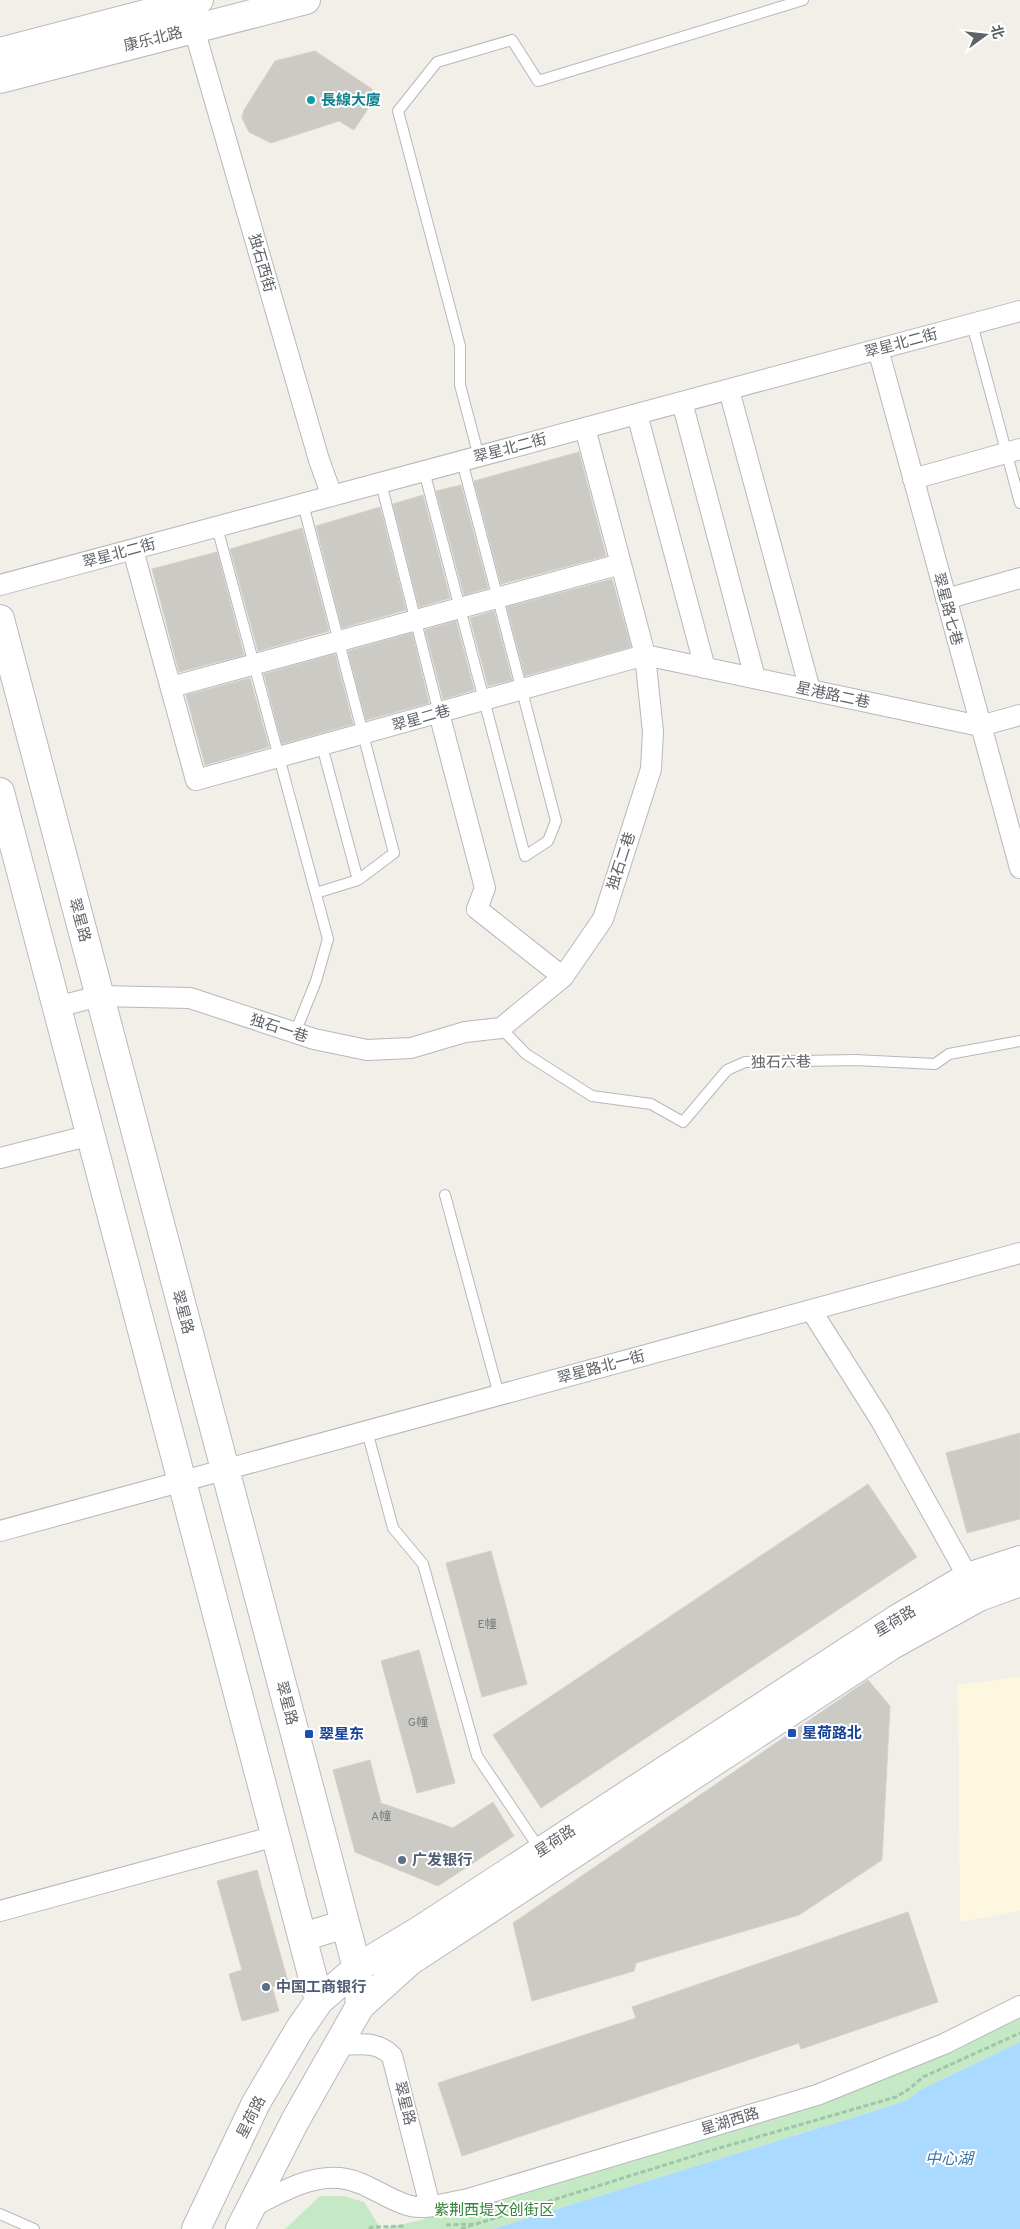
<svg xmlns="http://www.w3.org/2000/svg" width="1020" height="2229" font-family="Overpass,'Noto Sans SC',sans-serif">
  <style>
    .commercial { fill: #fef7e0 }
    .green { fill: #c5e8c5 }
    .water { fill: #aadaff }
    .building { fill: #cccac5; stroke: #d6d1c6 }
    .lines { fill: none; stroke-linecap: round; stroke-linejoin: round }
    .lane-casing { stroke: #b5b8bc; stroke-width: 12 }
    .street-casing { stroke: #b5b8bc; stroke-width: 22 }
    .secondary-casing { stroke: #b6babf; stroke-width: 30 }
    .path { stroke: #9cc7a9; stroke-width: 3; stroke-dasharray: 5 2.5; stroke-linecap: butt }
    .lane { stroke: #fff; stroke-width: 10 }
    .street { stroke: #fff; stroke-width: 20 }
    .secondary { stroke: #fff; stroke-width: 28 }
    .culture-dot { fill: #0f9aa8; stroke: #fff; stroke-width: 2 }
    .transit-dot { fill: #1a4fb4; stroke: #fff; stroke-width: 2 }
    .service-dot { fill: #5c6f8a; stroke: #fff; stroke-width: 2 }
    .labels { text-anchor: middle; stroke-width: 4; stroke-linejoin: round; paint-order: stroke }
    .number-label { font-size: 12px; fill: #7a7d7f }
    .street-label { font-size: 15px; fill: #5f6368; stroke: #fff }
    .culture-label { font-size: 15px; font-weight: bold; fill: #0d838f; stroke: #fff; text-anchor: start }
    .transit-label { font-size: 15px; font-weight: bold; fill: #164399; stroke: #fff; text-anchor: start }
    .service-label { font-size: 15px; font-weight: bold; fill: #4e5e75; stroke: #fff; text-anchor: start }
    .park-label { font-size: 15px; fill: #348238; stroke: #fff }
    .water-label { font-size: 16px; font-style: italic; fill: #4174aa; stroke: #fff }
  </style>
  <rect width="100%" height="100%" fill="#f1efe8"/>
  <path class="commercial" d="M1020,1677V1911L960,1922L958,1685Z"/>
  <path class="green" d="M1020,2017V2042L920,2090L907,2100L887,2107L493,2229H382L421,2220L453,2209L787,2110Z
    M320,2196H344L364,2202L381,2229H285Z"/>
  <path class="water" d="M1020,2042V2229H493L887,2107L907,2100L920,2090Z"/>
  <path class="building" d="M315,51L372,89L374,97L371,104L354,130L339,121L271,143L249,132L242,118L244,110L275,61Z
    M579,452L606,556L501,584L474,481Z
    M461,485L488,588L464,595L436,491Z
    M423,495L450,598L419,607L393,504Z
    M380,507L406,610L342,628L316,526Z
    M302,528L329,631L258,651L230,549Z
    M217,552L244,655L179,672L152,569Z
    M612,579L631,647L525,676L507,607Z
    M494,611L512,680L488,686L470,618Z
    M456,621L474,690L443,699L425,630Z
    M412,633L429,703L366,720L348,651Z
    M335,654L353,724L282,744L264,674Z
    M250,678L269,747L205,765L186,695Z
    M1020,1433V1519L967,1533L946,1453Z
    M868,1484L917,1557L541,1808L493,1735Z
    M491,1551L527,1684L482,1697L446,1563Z
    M419,1650L455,1783L417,1793L381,1661Z
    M868,1680L890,1706L882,1860L799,1915L636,1963L634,1971L532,2001L513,1923Z
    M370,1760L381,1803L453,1828L493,1802L514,1836L438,1886L355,1852L333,1770Z
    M257,1870L288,1982L272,1987L279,2011L242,2021L229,1974L242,1970L217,1881Z
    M908,1912L938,2002L801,2049L799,2043L462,2156L438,2083L636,2018L632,2007Z"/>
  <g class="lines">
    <g class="lane-casing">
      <path id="lane" d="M972,324L1020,503
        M479,457L460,385V346L398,111L437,62L512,40L538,81L803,0
        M424,471L525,856L548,841L556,821L462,461
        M381,483L439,713
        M303,504L394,853L358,880L316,893
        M217,527L328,939L316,981L295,1033
        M322,746L358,880
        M501,1028L526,1054L592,1096L651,1104L683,1122L727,1070L745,1062L855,1060L935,1064L949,1054L1020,1041
        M445,1195L499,1395
        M367,1431L393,1528L423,1564L477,1756L541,1851
        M0,2214L34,2229"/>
    </g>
    <g class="street-casing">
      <path id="street" d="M194,29L319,460L332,496
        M878,349L1020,868
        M729,390L810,690
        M682,402L755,678
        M637,414L705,668
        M913,479L1020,449
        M133,550L196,780L645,655L980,726L1020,715
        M0,585L1020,311
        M946,599L1020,578
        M171,687L621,564
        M439,713L485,888L477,909L563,977
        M57,1007L99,996L190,998L314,1039L367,1050L411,1048L465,1032L501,1028L563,977L603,919L651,769L653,732L645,655L585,428
        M0,1158L91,1135
        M811,1310L880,1419L968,1577
        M0,1531L1020,1253
        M0,1911L276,1836
        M338,2045C359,2045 377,2040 392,2056L430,2206
        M250,2208C278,2194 308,2175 340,2178C366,2181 384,2198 407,2205C425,2211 450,2202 468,2199L817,2095L944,2044L1020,2006"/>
    </g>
    <g class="secondary-casing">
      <path id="secondary" d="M0,52L199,0
        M0,79L306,0
        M0,619L357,1968L360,2006
        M0,792L319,2001
        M303,1937L345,1924
        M196,2229L256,2103L299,2030L319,2001L357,1968L420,1930L897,1619L968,1577L1020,1560
        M240,2229L295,2121L360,2006L410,1961L892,1645L979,1597L1020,1582"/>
    </g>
    <path class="path" d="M446,2225L476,2224L716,2149L896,2097L909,2089L923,2077L1020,2033
      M369,2229L372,2227L405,2226
      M461,2229L473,2225"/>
    <use href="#lane" class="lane"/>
    <use href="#street" class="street"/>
    <use href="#secondary" class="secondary"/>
  </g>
  <circle class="culture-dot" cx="311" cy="100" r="5"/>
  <g class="transit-dot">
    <rect x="787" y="1728" width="10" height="10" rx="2.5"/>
    <rect x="304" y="1729" width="10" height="10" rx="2.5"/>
  </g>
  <g class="service-dot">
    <circle cx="402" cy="1860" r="5"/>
    <circle cx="266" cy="1987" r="5"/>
  </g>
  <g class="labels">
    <g class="number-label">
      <text x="487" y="1628">E幢</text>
      <text x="418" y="1726">G幢</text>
      <text x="381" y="1820">A幢</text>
    </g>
    <g class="street-label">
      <text transform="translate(153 39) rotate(-14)" y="5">康乐北路</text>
      <text transform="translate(262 263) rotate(74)" y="5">独石西街</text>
      <text transform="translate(901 343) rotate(-15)" y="5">翠星北二街</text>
      <text transform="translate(510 448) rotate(-15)" y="5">翠星北二街</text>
      <text transform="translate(119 553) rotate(-15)" y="5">翠星北二街</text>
      <text transform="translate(948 609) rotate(75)" y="5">翠星路七巷</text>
      <text transform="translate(833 695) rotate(12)" y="5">星港路二巷</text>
      <text transform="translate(421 718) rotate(-16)" y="5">翠星二巷</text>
      <text transform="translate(621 861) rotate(-72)" y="5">独石二巷</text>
      <text transform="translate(80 920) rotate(75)" y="5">翠星路</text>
      <text transform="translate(279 1028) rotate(18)" y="5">独石一巷</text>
      <text transform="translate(781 1062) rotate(-1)" y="5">独石六巷</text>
      <text transform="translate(183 1312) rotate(75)" y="5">翠星路</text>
      <text transform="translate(601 1367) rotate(-15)" y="5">翠星路北一街</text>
      <text transform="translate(895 1621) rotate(-31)" y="5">星荷路</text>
      <text transform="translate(287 1703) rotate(75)" y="5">翠星路</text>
      <text transform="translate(555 1841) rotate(-33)" y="5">星荷路</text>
      <text transform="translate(405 2103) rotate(76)" y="5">翠星路</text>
      <text transform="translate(251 2117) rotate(-63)" y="5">星荷路</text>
      <text transform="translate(730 2121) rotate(-17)" y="5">星湖西路</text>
    </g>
    <g class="culture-label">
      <text x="321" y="105">長線大廈</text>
    </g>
    <g class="transit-label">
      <text x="802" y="1738">星荷路北</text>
      <text x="319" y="1739">翠星东</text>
    </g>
    <g class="service-label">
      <text x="412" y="1865">广发银行</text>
      <text x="276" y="1992">中国工商银行</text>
    </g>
    <g class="park-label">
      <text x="494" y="2215">紫荆西堤文创街区</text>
    </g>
    <g class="water-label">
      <text x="949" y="2164">中心湖</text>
    </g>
  </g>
  <g transform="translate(985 35) rotate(75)" stroke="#ffffff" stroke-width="4" paint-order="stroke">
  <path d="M0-4L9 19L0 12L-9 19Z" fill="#5f6368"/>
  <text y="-8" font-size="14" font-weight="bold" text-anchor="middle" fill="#5f6368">北</text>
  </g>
</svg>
